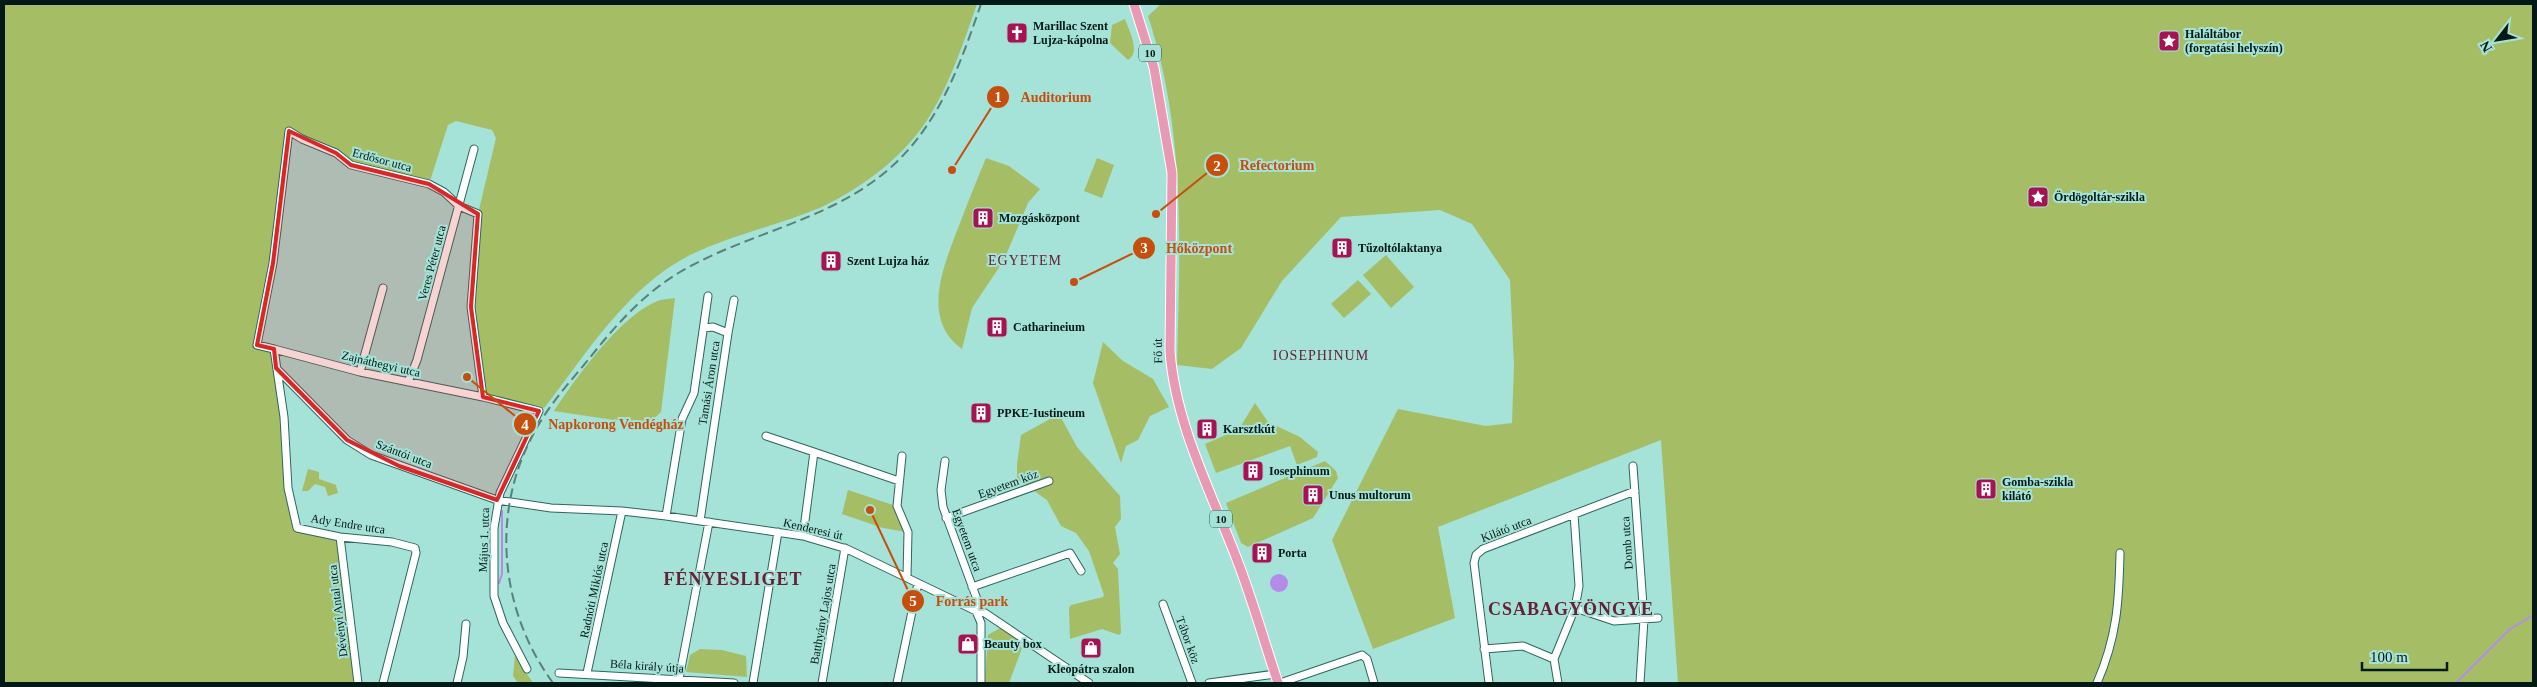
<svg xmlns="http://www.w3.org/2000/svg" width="2537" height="687" font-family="'Times New Roman',serif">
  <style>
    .green { fill: #a5be66 }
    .water { fill: #b38ce9 }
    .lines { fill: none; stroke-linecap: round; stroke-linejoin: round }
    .stream { stroke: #b38ce9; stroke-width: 2 }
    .minor-casing { stroke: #2c675e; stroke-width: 9 }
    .major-casing { stroke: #fff; stroke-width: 11 }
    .minor { stroke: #fff; stroke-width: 7 }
    .major { stroke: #e89ab4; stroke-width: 9 }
    .rail { stroke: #57827a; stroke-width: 2; stroke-dasharray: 10 5; stroke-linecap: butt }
    .marked { fill: #d62828; fill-opacity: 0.2; stroke: #d62828; stroke-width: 4; stroke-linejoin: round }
    .labels { text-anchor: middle; stroke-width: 4; stroke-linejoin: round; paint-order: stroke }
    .shield { fill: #a5e2d7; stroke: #33554f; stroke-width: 1 }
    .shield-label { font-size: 11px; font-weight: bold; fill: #021915 }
    .poi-label { font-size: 12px; font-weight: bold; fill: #021915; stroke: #a5e2d7; text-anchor: start }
    .street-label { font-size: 12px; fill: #021915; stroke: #a5e2d7 }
    .neighbourhood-label { font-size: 14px; letter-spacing: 1px; fill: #642138; stroke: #a5e2d7 }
    .district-label { font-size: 18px; font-weight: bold; letter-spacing: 1px; fill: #642138; stroke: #a5e2d7 }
    .leader { fill: none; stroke: #c64f0d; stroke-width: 2 }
    .callout-dot { fill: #c64f0d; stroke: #a5e2d7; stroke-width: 2 }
    .mark-label { font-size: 15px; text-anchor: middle; font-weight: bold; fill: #fff }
    .callout-label { font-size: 14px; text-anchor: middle; font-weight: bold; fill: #c64f0d; stroke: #a5e2d7; stroke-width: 4; stroke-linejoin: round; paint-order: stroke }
  </style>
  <rect width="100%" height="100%" fill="#a5e2d7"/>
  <path class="green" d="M4,4H977C966,36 950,83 932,112C909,153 864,187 822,207C779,225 732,235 690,255C627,287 587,353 545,407L539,411L483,397L471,307L478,214L496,138L492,130L456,121L448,125L429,184L351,165L336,153L289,131L278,227L257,344L274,349L288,488L297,527L340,537L358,683H4Z
    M1161,4H2533V683H1678L1661,440L1438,527L1455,618L1373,649L1332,540L1398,409L1486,426L1512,423L1514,365L1510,280L1472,224L1440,210L1341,217L1282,281L1241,348L1212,369L1177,365C1180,244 1186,133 1148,16Z
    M1125,19C1129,31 1141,52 1128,60L1110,43L1112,25Z
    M986,158L1009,166L1040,189L1028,203L1004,260L972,308L962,349C923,321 941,273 955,236C965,210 975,184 986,158Z
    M1097,158L1114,165L1102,198L1084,191Z
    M1386,255L1414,287L1391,308L1363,275Z
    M1358,280L1371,294L1344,318L1331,304Z
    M675,298L661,412L647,425L554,411C577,377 621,314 660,300C664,299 670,299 675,298Z
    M1103,342L1123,361L1153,379L1169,407L1150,416L1138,440L1126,446L1121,463L1093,383Z
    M1255,403L1268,422L1300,437L1318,452L1317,457L1297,465L1290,446L1216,473L1205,444L1239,429Z
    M1059,414L1077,447L1120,496L1121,519L1115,527L1120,554L1113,563L1118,569L1121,633L1119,635L1102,629L1070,639L1069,608L1071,605L1103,597L1104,595L1089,551L1076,533L1061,526L1047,500L1017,479V464L1021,435Z
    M1325,461L1336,471L1338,478L1313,518L1248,547L1241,543L1226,503Z
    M308,469L319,472V479L336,485L338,493L328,496L325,487L315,484L308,491H302Z
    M848,490L896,506L906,532L883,528L842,514Z
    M1002,627L1022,640L1020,646L1022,648L1009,683H985L988,635Z
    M700,649L722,650L746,656L747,677L686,672L690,655Z
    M515,656L533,683H518L513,676Z"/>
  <path class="water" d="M1270 583a9 9 0 1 1 18 0a9 9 0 1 1-18 0Z"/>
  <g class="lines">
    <path class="stream" d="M499,583L502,574V511
      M2456,683L2509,630L2533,615"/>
    <g class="minor-casing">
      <path id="minor" d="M728,333L734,300
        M274,349L360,372L483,397L539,411L500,493L494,528V596L503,623L527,669
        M277,369L347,440L371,455L497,500L551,508L622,511L666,516L803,536L847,549L976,611L985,613L1089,683
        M360,372L383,288
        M408,382L417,360L474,149
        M766,436L814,452L803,536
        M814,452L899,481
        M902,456L897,506L908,532L907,577
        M945,461L941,490L943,507L978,602L976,611L981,623V683
        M1633,466L1644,619L1640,683
        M666,516L682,419L694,393L708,296
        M946,518L1049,481
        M700,521L728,333L713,327L704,328
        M340,537L358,683
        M972,587L1070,553L1081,571
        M1163,604L1192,683
        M1575,608L1614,621L1658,618
        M1484,649L1523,646L1554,659
        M559,673L734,683
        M587,673L622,511
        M679,679L709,522
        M383,683L416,553L415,548L392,542L340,537L297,528L288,488L284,417L274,349L257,345L273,263L289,131L302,139L336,153L351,165L429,184L444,192L459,206L478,214L471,307L483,397
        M457,683L463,657L466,624
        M753,683L778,532
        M822,683L845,548
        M897,683L918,583
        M1209,683L1275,674
        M1280,683L1362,655L1367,659L1374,683
        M1489,683L1474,563L1476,555L1483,549L1635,491
        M1558,683L1554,659L1575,608L1579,586L1574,514
        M2097,683C2117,637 2119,602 2120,553"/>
    </g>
    <g class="major-casing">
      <path id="major" d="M1134,4L1154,68L1172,173L1170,351C1175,422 1210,490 1236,557C1252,598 1264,641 1278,683"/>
    </g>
    <use href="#minor" class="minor"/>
    <use href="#major" class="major"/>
    <path class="rail" d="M553,683C500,611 490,513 534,433C548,406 569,383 588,360C615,326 643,294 680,272C748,232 828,222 889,169C939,125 960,65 981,4"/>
  </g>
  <path class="marked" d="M289,131L336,153L351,165L429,184L478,214L471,307L483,397L539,411L497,500L399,466L347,440L276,368L274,349L257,345L273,263Z"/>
  <defs>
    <g id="church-square" transform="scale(1.125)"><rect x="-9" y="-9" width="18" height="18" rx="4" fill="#a51353" stroke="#a5e2d7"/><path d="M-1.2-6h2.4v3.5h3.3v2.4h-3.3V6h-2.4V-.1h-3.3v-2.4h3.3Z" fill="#fff"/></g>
    <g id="sight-square" transform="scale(1.125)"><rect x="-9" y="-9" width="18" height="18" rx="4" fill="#a51353" stroke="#a5e2d7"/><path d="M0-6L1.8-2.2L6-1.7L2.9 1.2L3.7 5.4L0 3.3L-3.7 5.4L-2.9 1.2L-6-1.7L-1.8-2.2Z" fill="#fff"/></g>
    <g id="building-square" transform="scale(1.125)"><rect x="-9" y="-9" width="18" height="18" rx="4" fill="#a51353" stroke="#a5e2d7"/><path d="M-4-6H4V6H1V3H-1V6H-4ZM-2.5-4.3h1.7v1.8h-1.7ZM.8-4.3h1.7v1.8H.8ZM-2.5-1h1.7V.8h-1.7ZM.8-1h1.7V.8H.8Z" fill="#fff"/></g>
    <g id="shop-square" transform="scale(1.125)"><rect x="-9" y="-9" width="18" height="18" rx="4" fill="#a51353" stroke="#a5e2d7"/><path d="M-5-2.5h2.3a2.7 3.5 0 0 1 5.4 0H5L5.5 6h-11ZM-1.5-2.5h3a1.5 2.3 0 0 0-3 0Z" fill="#fff"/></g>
  </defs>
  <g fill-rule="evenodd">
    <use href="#church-square" x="1017" y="33"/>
    <use href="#sight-square" x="2169" y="41"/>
    <use href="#sight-square" x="2038" y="197"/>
    <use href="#building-square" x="983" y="218"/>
    <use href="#building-square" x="1342" y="248"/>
    <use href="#building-square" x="831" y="261"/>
    <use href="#building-square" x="997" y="327"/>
    <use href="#building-square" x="981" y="413"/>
    <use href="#building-square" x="1207" y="429"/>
    <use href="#building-square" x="1253" y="471"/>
    <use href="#building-square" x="1986" y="489"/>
    <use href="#building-square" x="1313" y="495"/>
    <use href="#building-square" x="1262" y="553"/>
    <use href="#shop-square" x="968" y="644"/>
    <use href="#shop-square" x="1091" y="648"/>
  </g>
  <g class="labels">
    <g class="shield">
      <rect x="1139" y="44.5" width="22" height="17" rx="4"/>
      <rect x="1210" y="510.5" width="22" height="17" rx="4"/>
    </g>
    <g class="shield-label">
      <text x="1150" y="57">10</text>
      <text x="1221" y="523">10</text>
    </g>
    <g class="poi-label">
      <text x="1033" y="30">Marillac Szent<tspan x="1033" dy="14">Lujza-kápolna</tspan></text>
      <text x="2185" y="38">Haláltábor<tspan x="2185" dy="14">(forgatási helyszín)</tspan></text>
      <text x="2054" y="201">Ördögoltár-szikla</text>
      <text x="999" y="222">Mozgásközpont</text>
      <text x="1358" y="252">Tűzoltólaktanya</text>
      <text x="847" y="265">Szent Lujza ház</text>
      <text x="1013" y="331">Catharineium</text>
      <text x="997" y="417">PPKE-Iustineum</text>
      <text x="1223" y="433">Karsztkút</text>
      <text x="1269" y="475">Iosephinum</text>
      <text x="2002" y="486">Gomba-szikla<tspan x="2002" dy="14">kilátó</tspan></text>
      <text x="1329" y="499">Unus multorum</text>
      <text x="1278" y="557">Porta</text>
      <text x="984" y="648">Beauty box</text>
      <text x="1091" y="673" text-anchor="middle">Kleopátra szalon</text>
    </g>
    <g class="street-label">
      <text transform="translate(382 160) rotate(15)" y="4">Erdősor utca</text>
      <text transform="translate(432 263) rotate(-75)" y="4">Veres Péter utca</text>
      <text transform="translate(1158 351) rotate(-91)" y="4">Fő út</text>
      <text transform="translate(381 364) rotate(13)" y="4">Zajnáthegyi utca</text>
      <text transform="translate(709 383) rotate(-81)" y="4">Tamási Áron utca</text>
      <text transform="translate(404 454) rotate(21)" y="4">Szántói utca</text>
      <text transform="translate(1008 484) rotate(-20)" y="4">Egyetem köz</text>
      <text transform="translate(348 524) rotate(9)" y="4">Ady Endre utca</text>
      <text transform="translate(813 529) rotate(13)" y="4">Kenderesi út</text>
      <text transform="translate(1506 529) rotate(-21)" y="4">Kilátó utca</text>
      <text transform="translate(484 540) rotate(-88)" y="4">Május 1. utca</text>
      <text transform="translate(967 540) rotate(70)" y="4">Egyetem utca</text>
      <text transform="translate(1627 543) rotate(-94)" y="4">Domb utca</text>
      <text transform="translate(594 590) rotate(-78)" y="4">Radnóti Miklós utca</text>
      <text transform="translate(338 611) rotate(-97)" y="4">Dévényi Antal utca</text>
      <text transform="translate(823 614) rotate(-80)" y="4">Batthyány Lajos utca</text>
      <text transform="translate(1188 640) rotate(70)" y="4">Tábor köz</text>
      <text transform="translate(647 666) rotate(4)" y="4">Béla király útja</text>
    </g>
    <g class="neighbourhood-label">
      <text x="1025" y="265">EGYETEM</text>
      <text x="1321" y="360">IOSEPHINUM</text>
    </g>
    <g class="district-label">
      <text x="733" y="585">FÉNYESLIGET</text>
      <text x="1571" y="615">CSABAGYÖNGYE</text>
    </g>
  </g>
  <path class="leader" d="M952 170L998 97M1156 214L1217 165M1074 282L1144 248M467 377L525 424M870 510L913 601"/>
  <g class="callout-dot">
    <circle cx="952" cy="170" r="5"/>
    <circle cx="1156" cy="214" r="5"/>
    <circle cx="1074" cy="282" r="5"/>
    <circle cx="467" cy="377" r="5"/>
    <circle cx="870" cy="510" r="5"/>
    <circle cx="998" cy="97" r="12"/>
    <circle cx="1217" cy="165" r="12"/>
    <circle cx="1144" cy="248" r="12"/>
    <circle cx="525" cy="424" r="12"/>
    <circle cx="913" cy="601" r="12"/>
  </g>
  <g class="mark-label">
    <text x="998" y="102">1</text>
    <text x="1217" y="171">2</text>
    <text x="1144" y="253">3</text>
    <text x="525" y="430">4</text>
    <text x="913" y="606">5</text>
  </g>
  <g class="callout-label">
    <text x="1056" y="102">Auditorium</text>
    <text x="1277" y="170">Refectorium</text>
    <text x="1199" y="253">Hőközpont</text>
    <text x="616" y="429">Napkorong Vendégház</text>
    <text x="972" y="606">Forrás park</text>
  </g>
  <rect width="2537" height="687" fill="none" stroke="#021915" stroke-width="10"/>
  <g transform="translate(2497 40) rotate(239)" stroke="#a5e2d7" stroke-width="4" paint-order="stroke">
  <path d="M0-4L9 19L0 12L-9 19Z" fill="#021915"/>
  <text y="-8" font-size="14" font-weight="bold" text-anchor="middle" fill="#021915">N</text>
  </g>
  <path d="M2362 662v8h85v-8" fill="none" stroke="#021915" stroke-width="2.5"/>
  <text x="2370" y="662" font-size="15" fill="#021915" stroke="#a5e2d7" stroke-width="4" paint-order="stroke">100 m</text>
</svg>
